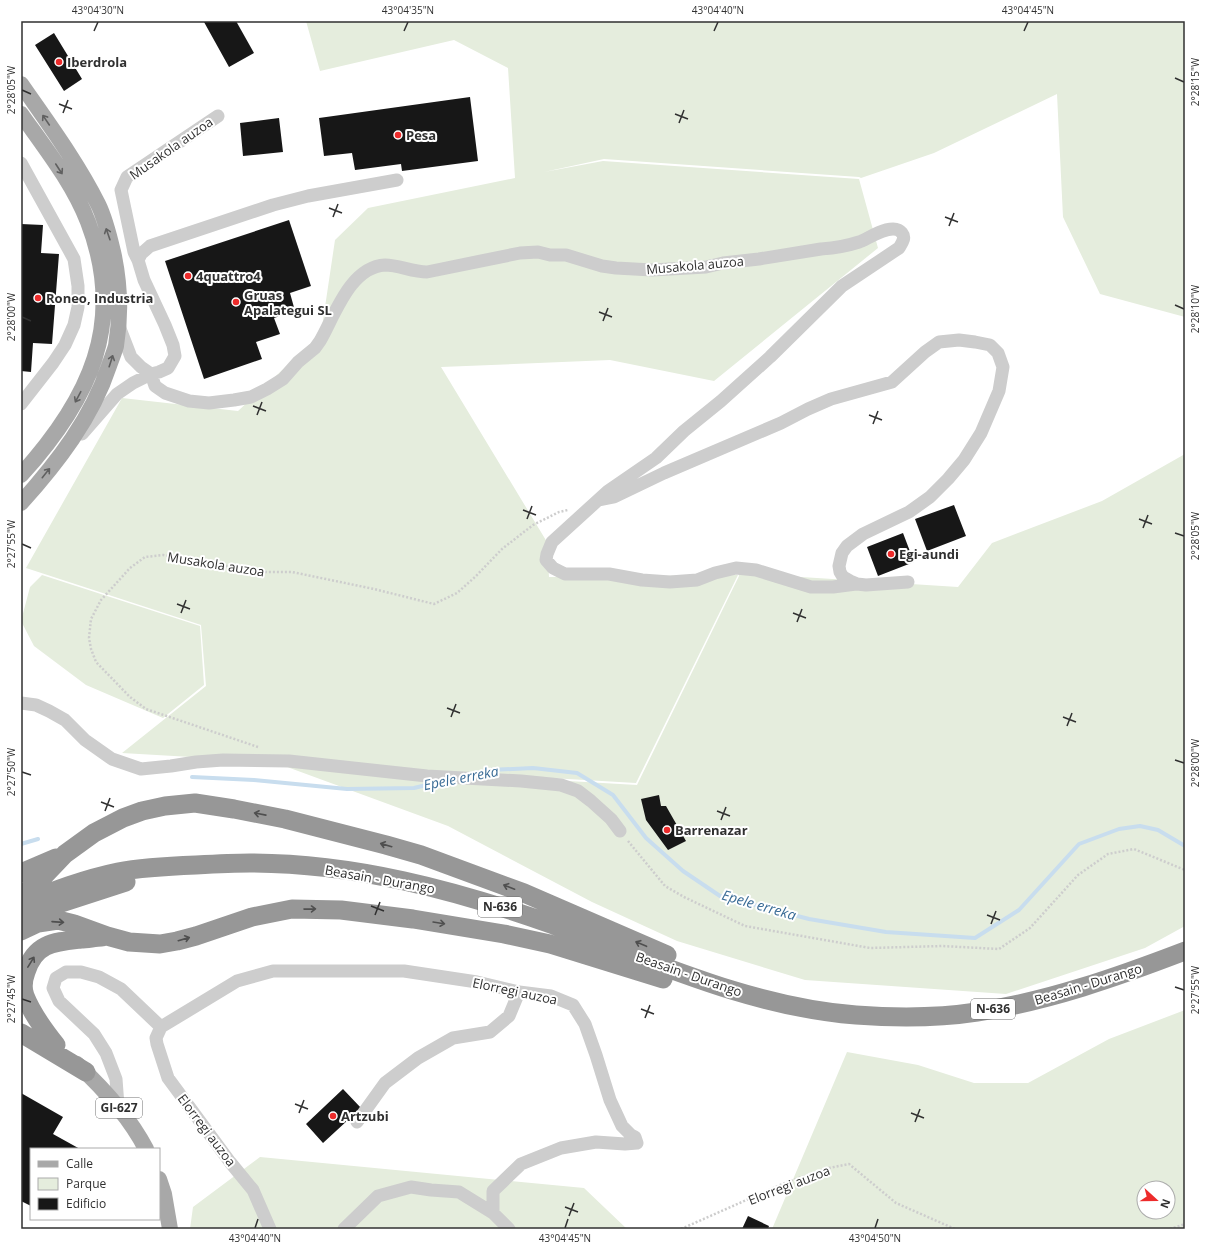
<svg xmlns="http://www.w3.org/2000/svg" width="1206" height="1250" font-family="'Open Sans',sans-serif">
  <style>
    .green { fill: #e5eddd; fill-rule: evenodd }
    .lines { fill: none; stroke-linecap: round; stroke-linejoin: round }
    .stream { stroke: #c8ddee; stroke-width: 4 }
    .building { fill: #171717 }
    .path { stroke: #cdcdcd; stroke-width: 2.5; stroke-dasharray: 2 2; stroke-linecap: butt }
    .minor { stroke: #cdcdcd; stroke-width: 13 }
    .major { stroke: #a8a8a8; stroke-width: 16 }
    .highway { stroke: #979797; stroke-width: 19 }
    .oneway { stroke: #606060 }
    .oneway2 { stroke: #4f4f4f }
    .ticks { fill: none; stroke: #303030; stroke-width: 1.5 }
    .poi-dot { fill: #ed2b2b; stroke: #fff; stroke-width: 1.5 }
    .labels { text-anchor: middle; stroke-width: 4; stroke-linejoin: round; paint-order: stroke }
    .shield { fill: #fff; stroke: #6e6e6e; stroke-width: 1 }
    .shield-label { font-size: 12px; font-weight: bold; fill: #303030 }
    .poi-label { font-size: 13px; font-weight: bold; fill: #303030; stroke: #fff; text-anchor: start }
    .street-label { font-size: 13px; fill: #303030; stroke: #fff }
    .water-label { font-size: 14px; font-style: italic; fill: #396b96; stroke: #fff }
    .neatline { fill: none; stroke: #303030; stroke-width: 1.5 }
    .ticks-label { font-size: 10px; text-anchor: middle; fill: #303030 }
  </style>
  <rect width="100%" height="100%" fill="#fff"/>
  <path class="green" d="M306,21H1185V317L1100,294L1063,217L1057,94L934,153L861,178L859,177L604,159L544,172L603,161L859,179L878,248L714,381L610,360L441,367L547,542L549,577L738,575L636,783L122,753L206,686L201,625L26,568L122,398L238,411L321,334L335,240L368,208L515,178L508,68L454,40L320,71Z
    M1185,454V926L1145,948L1006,994L805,980L677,941L592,902L448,826L279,764L637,785L739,576L738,573L958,587L992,543L1102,501Z
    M42,575L200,626L204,685L163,718L86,685L34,646L21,621L30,587Z
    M1185,1010V1229H772L847,1052L918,1065L974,1083H1028L1109,1039ZM1144,1188H1168V1212H1144Z
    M260,1157L584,1188L627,1229H190L193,1207Z"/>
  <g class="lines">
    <path class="stream" d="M477,773L490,770L533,768L577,773L613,795L646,838L683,871L720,896L809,919L886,932L975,938L1019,910L1079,844L1119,829L1140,826L1158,830L1185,846
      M192,777L254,780L347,789L414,788L439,782
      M21,844L38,839"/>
  </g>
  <path class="building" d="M206,21H236L254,53L229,67L204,22Z
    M54,33L82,79L64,91L35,45Z
    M470,97L478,161L402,171L401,164L355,170L352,153L324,156L319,118Z
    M279,118L283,152L243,156L240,123Z
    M289,220L311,286L290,293L295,311L274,318L280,334L256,342L262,359L204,379L165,261Z
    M21,224L43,225L41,253L59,254L52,344L33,343L31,372L21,371Z
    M954,505L966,536L927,551L915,519Z
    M903,533L914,562L878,576L867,547Z
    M659,795L661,806H666L686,841L668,850L646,820L641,799Z
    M343,1089L361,1108L323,1143L306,1124Z
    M21,1093L63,1117L53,1134L80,1149H31V1206L21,1201Z
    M748,1216L769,1226L768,1229H742Z"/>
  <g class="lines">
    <path class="path" d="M258,747L146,709L130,697L96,662L91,649L89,638L91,619L101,600L130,568L145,557L163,555L261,572H292L374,589L434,604L457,593L475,577L502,549L533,525L559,512L568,510
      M628,841L665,886L684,897L745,926L870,948L942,946L999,949L1030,928L1078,875L1108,854L1134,849L1185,870
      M681,1229L787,1182L829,1168L849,1164L896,1203L955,1229
      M1170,1229L1185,1224"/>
    <path class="minor" d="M21,163L74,259L78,286V307L74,325L65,345L53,363L21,404
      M138,260L141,254L150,246L273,205L308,196L397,180
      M119,326L131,357L141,367L151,374L155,386L165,393L189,401L209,403L234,400L251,397L267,389L283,379L298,362L315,348L320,341C335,315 350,267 385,265C399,265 412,272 427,272L520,253L538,252L550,255H566L602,266L616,268L652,270L706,267L723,263L759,259L821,249C834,248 847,246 859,242C868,239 893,221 902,233C906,238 902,243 899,248L842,286L770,357L721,401L684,431L656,458L608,491L552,542L547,554L546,560L553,568L565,574H609L642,580L670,582L697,580L715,573L736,568L756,570L811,587H833L856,584
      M82,434L117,394L133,383L151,374L159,372L168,368L175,356L173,345L165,325L144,280L138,260L134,252L121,190L127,177L218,116
      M599,500L614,497L664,473L781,423L808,409L831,399L892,382L925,352L939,342L959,340L975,342L990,345L998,353L1003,367L999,391L981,433L964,460L948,479L930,497L909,512L863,534L847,546L842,553L839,566L840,572L843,577L850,581L857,584L866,585L908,582
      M21,703L36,705L49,711L65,720L85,740L112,759L141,769L171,766L196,762L223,760L289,761L427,776L521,781L561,785L578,791L591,801L611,819L620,831
      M161,1027L237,981L273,971H404L477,982L519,992L551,996L573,1005L585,1024L596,1055L610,1100L622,1126L631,1135L635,1137L637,1143L625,1144L596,1142L561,1148L521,1164L493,1191V1213L509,1229
      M118,1106L116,1079L106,1053L94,1034L59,1001L53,988L56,978L66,972H81L99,977L121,989L161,1027L156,1038L157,1044L168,1078L230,1162L253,1190L270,1229
      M357,1122L385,1083L418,1058L453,1038L490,1032L509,1016L519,992
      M344,1229L378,1196L411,1187L431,1190L459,1192L493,1213"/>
    <path class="major" d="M21,84C48,123 77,162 98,204C106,220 110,239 114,256C120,286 121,316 116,346C114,353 111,360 109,366C92,418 57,463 21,503
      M21,114C45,148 73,183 88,222C127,323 89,400 21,475
      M77,1064C104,1089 129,1116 146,1149
      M159,1179L164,1194L170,1229"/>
    <path class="highway" d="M21,873L56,858
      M21,897L45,875L65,854L94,833L123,818L142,811L165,806L195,803L234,809L285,819L386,845L421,855L524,893L667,955
      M21,904C53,891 84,879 118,872C144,867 170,866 196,865C214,864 232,863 250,863C353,863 455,890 551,924C650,960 750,1007 856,1015C895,1018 938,1018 977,1012C1049,1001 1117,977 1185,951
      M23,919L49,907L126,882
      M21,931L38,923L58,920L74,924L107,936L129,942L160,944L177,941L196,936L252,917L292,909L341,910L413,919L504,934L550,944L663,979
      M21,1033L86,1072
      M56,1045C44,1030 32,1014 25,996C22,988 23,980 26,972C35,943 54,942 81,939C88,939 95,937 102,937"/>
  </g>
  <defs><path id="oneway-shaft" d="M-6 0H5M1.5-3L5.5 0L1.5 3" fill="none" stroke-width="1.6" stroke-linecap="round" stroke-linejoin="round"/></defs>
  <g class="oneway">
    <use href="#oneway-shaft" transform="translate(46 120) rotate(-124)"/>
    <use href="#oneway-shaft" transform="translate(59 169) rotate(57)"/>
    <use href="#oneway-shaft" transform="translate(108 234) rotate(-109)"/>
    <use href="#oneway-shaft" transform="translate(111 361) rotate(-72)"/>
    <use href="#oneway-shaft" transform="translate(78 397) rotate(118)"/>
    <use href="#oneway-shaft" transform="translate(46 473) rotate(-51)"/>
  </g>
  <g class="oneway2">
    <use href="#oneway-shaft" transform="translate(260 814) rotate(-169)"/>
    <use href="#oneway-shaft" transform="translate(386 845) rotate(-164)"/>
    <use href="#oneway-shaft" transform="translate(509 887) rotate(-159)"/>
    <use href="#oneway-shaft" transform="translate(310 909) rotate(-1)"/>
    <use href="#oneway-shaft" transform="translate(58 922) rotate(4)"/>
    <use href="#oneway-shaft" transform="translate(439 923) rotate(9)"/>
    <use href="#oneway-shaft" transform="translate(184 939) rotate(-16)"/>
    <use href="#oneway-shaft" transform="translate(641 944) rotate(-157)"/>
    <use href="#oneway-shaft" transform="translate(31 962) rotate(-58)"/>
  </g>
  <path class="ticks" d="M94,31L98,22M404,31L408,22M714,31L718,22M1024,31L1028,22M1175,78L1184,82M22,90L31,94M59,104L72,109M63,113L68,100M675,114L688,119M679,123L684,110M329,208L342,213M333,217L338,204M945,217L958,222M949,226L954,213M1175,305L1184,309M599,312L612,317M22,317L31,321M603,321L608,308M253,406L266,411M257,415L262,402M869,415L882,420M873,424L878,411M523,510L536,515M527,519L532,506M1139,519L1152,524M1143,528L1148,515M1175,533L1184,536M22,544L31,548M177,604L190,609M181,613L186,600M793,613L806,618M797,622L802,609M447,708L460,713M451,717L456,704M1063,717L1076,722M1067,726L1072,713M1175,760L1184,763M22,772L31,775M101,802L114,807M105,811L110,798M717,811L730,816M721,820L726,807M371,906L384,911M375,915L380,902M987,915L1000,920M991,924L996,911M1175,987L1184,990M22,999L31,1002M641,1009L654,1014M645,1018L650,1005M295,1104L308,1109M299,1113L304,1100M911,1113L924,1118M915,1122L920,1109M565,1207L578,1212M569,1216L574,1203M255,1228L258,1219M565,1228L568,1219M875,1228L878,1219"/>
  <g class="poi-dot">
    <circle cx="59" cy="62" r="4"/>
    <circle cx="398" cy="135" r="4"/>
    <circle cx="188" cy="276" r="4"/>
    <circle cx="38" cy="298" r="4"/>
    <circle cx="236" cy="302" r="4"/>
    <circle cx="891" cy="554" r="4"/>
    <circle cx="667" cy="830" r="4"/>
    <circle cx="333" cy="1116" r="4"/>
  </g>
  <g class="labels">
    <g class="shield">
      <rect x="478" y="897" width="44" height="20" rx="3"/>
      <rect x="971" y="999" width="44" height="20" rx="3"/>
      <rect x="96" y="1098" width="46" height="20" rx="3"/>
    </g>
    <g class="shield-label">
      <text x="500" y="911">N-636</text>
      <text x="993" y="1013">N-636</text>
      <text x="119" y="1112">GI-627</text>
    </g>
    <g class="poi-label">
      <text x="67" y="67">Iberdrola</text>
      <text x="406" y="140">Pesa</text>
      <text x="196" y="281">4quattro4</text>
      <text x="244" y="300">Gruas<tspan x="244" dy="15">Apalategui SL</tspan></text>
      <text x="46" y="303">Roneo, Industria</text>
      <text x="899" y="559">Egi-aundi</text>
      <text x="675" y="835">Barrenazar</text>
      <text x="341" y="1121">Artzubi</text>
    </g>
    <g class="street-label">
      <text transform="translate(171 148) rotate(-35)" y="5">Musakola auzoa</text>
      <text transform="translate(695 265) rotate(-5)" y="5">Musakola auzoa</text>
      <text transform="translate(216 564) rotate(9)" y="5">Musakola auzoa</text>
      <text transform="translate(380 879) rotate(10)" y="5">Beasain - Durango</text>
      <text transform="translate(689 974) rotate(19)" y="5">Beasain - Durango</text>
      <text transform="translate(1088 984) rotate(-17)" y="5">Beasain - Durango</text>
      <text transform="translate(515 991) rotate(12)" y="5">Elorregi auzoa</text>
      <text transform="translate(207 1130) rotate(53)" y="5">Elorregi auzoa</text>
      <text transform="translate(789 1185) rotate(-21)" y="5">Elorregi auzoa</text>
    </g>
    <g class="water-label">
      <text transform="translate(461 778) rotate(-11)" y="5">Epele erreka</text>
      <text transform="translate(759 905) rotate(16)" y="5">Epele erreka</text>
    </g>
  </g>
  <rect width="1206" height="1250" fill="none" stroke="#ffffff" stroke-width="44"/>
  <rect x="30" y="1148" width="130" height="72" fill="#ffffff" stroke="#acacac"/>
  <rect x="38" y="1161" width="20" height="6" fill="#a8a8a8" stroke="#acacac"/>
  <text x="66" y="1168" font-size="12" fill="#303030">Calle</text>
  <rect x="38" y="1178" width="20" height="12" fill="#e5eddd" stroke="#acacac"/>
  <text x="66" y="1188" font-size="12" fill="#303030">Parque</text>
  <rect x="38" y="1198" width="20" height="12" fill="#171717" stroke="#acacac"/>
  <text x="66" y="1208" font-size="12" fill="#303030">Edificio</text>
  <g transform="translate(1156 1200) rotate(111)"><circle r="19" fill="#ffffff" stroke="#acacac"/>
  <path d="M0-3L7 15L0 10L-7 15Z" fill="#ed2b2b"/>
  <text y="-6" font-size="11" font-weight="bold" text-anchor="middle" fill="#303030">N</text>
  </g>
  <rect x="22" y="22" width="1162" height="1206" class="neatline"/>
  <g class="ticks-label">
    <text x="98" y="14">43°04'30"N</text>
    <text x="408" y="14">43°04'35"N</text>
    <text x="718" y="14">43°04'40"N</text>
    <text x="1028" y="14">43°04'45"N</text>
    <text transform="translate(1195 82) rotate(-90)" y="4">2°28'15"W</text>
    <text transform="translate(11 90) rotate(-90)" y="4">2°28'05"W</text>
    <text transform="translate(1195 309) rotate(-90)" y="4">2°28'10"W</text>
    <text transform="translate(11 317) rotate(-90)" y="4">2°28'00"W</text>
    <text transform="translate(1195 536) rotate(-90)" y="4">2°28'05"W</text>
    <text transform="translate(11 544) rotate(-90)" y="4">2°27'55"W</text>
    <text transform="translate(1195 763) rotate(-90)" y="4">2°28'00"W</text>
    <text transform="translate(11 772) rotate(-90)" y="4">2°27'50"W</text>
    <text transform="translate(1195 990) rotate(-90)" y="4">2°27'55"W</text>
    <text transform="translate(11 999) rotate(-90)" y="4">2°27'45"W</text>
    <text x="255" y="1242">43°04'40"N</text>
    <text x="565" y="1242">43°04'45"N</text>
    <text x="875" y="1242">43°04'50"N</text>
  </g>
</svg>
